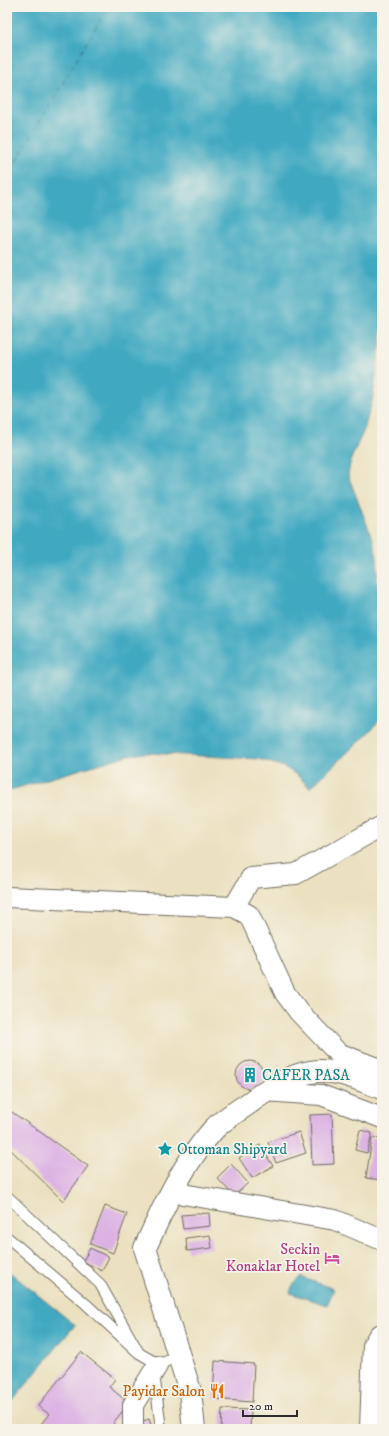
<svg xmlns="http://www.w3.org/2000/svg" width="389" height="1436" font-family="'IM FELL DW Pica',serif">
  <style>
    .water { fill: #41a9c1; stroke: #366a76 }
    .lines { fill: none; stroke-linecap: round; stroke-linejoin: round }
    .ferry { stroke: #345d67; stroke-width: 1; stroke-dasharray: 5 4; stroke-linecap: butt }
    .building { fill: #dcb2e4 }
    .lane-casing { stroke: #6e6b5f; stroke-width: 12 }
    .street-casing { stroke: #6e6b5f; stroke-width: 22 }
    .secondary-casing { stroke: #6e6b5f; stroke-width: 24 }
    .lane { stroke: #fff; stroke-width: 10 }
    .street { stroke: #fff; stroke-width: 20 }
    .secondary { stroke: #fff; stroke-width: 22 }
    .labels { text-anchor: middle; stroke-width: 3.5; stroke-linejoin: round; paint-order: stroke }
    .culture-label { font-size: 15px; fill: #0d838f; stroke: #f7f3e8; text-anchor: start }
    .hotel-label { font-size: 15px; fill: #b23c85; stroke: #f7f3e8; text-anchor: end }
    .food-label { font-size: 15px; fill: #c56008; stroke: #f7f3e8; text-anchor: end }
  </style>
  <rect width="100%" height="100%" fill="#f7f3e8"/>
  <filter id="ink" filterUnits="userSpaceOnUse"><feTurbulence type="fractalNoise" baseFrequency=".025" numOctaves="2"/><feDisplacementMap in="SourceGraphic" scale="8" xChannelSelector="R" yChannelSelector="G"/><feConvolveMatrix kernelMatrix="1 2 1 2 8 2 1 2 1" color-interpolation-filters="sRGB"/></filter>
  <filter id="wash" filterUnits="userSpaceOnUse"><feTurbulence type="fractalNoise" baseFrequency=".012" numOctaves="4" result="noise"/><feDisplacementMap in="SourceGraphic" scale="16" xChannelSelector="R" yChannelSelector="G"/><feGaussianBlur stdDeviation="0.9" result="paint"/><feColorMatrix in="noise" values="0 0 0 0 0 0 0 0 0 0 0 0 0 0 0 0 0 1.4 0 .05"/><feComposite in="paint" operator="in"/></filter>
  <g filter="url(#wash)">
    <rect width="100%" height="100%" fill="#ebe1c0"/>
    <path class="water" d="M7,7H382V333L372,402L364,430L351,459L348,475L373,540L377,557L378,605L380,621L382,627V718L368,733L310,788L298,776L284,767L259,759L147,753L129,755L7,791Z
      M7,1270L75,1325L7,1408Z
      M301,1277L334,1289L327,1305L290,1293L292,1286Z"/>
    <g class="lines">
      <path class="ferry" d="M7,177L108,7"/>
    </g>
    <g id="blocks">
      <path class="building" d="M236 1075a14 14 0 1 1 28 0a14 14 0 1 1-28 0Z
        M9,1110L88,1166L63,1201L7,1146V1112Z
        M332,1114L334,1164L312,1165L310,1115Z
        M360,1130L372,1133L367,1153L355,1150Z
        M299,1132L306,1153L276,1163L268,1142Z
        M372,1138L382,1139L381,1180L366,1178Z
        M260,1145L273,1166L252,1178L239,1158Z
        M231,1164L248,1183L234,1196L217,1178Z
        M105,1206L127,1214L113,1253L90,1244Z
        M209,1213L210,1226L183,1229L181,1215Z
        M210,1235L212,1248L187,1251L186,1238Z
        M90,1248L109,1257L102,1271L83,1261Z
        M81,1352L115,1379L109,1387L129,1403L113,1423L121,1429H37L49,1414L38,1406Z
        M215,1361L254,1364L252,1402L213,1399Z
        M222,1409L251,1410L250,1429H221Z
        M149,1419L152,1427L143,1429L140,1422Z"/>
    </g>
  </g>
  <g filter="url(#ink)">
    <use href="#blocks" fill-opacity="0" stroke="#6e6b5f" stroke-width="1"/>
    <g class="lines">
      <g class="lane-casing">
        <path id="lane" d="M7,1196L100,1284L139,1353
          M7,1237L86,1304L139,1353L158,1364
          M161,1429L155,1381L157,1366L179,1355"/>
      </g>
      <g class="street-casing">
        <path id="street" d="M7,897L234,907L249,915L285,993L299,1012L338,1053L382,1070
          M234,907L251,878L296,874L382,826
          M264,1091L321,1095L382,1118
          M171,1192L335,1220L382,1240
          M133,1429V1405L157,1366
          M370,1429L373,1345L379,1335L382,1334"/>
      </g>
      <g class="secondary-casing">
        <path id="secondary" d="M194,1429L190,1391L145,1248C164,1206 182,1165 213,1130C223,1119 240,1110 252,1101C270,1087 294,1073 318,1071C339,1070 362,1081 382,1088"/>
      </g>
      <use href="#lane" class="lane"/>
      <use href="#street" class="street"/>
      <use href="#secondary" class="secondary"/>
    </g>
  </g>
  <defs>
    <g id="building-bare" transform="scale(1.2)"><path d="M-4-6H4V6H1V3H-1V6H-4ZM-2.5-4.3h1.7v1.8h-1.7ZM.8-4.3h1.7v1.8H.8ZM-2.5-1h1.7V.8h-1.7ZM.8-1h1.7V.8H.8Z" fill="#0f9aa8" stroke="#f7f3e8" stroke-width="2.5" paint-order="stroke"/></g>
    <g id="sight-bare" transform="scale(1.2)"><path d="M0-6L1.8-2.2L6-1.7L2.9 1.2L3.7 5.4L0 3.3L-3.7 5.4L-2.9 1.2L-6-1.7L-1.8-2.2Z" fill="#0f9aa8" stroke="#f7f3e8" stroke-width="2.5" paint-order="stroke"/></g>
    <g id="hotel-bare" transform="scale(1.2)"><path d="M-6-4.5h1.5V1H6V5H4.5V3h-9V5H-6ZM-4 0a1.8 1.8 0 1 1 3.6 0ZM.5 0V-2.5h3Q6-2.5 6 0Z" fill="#d1479c" stroke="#f7f3e8" stroke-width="2.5" paint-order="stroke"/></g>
    <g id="restaurant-bare" transform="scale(1.2)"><path d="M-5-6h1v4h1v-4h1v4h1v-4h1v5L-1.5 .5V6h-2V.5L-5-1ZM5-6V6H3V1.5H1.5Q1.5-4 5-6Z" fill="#e8710a" stroke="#f7f3e8" stroke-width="2.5" paint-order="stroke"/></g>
  </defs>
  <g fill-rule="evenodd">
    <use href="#building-bare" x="250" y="1075"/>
    <use href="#sight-bare" x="165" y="1149"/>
    <use href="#hotel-bare" x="332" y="1258"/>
    <use href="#restaurant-bare" x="217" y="1391"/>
  </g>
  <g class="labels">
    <g class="culture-label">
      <text x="262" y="1080">CAFER PASA</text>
      <text x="177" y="1154">Ottoman Shipyard</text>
    </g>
    <g class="hotel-label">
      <text x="320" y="1254">Seckin<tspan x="320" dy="17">Konaklar Hotel</tspan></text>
    </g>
    <g class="food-label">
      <text x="205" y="1396">Payidar Salon</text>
    </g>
  </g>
  <rect width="389" height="1436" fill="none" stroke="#f7f3e8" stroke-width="24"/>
  <path d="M243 1410v6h54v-6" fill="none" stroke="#2b2b2b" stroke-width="2"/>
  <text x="249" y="1410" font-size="12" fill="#2b2b2b" stroke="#f7f3e8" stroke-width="3" paint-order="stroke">20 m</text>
</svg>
